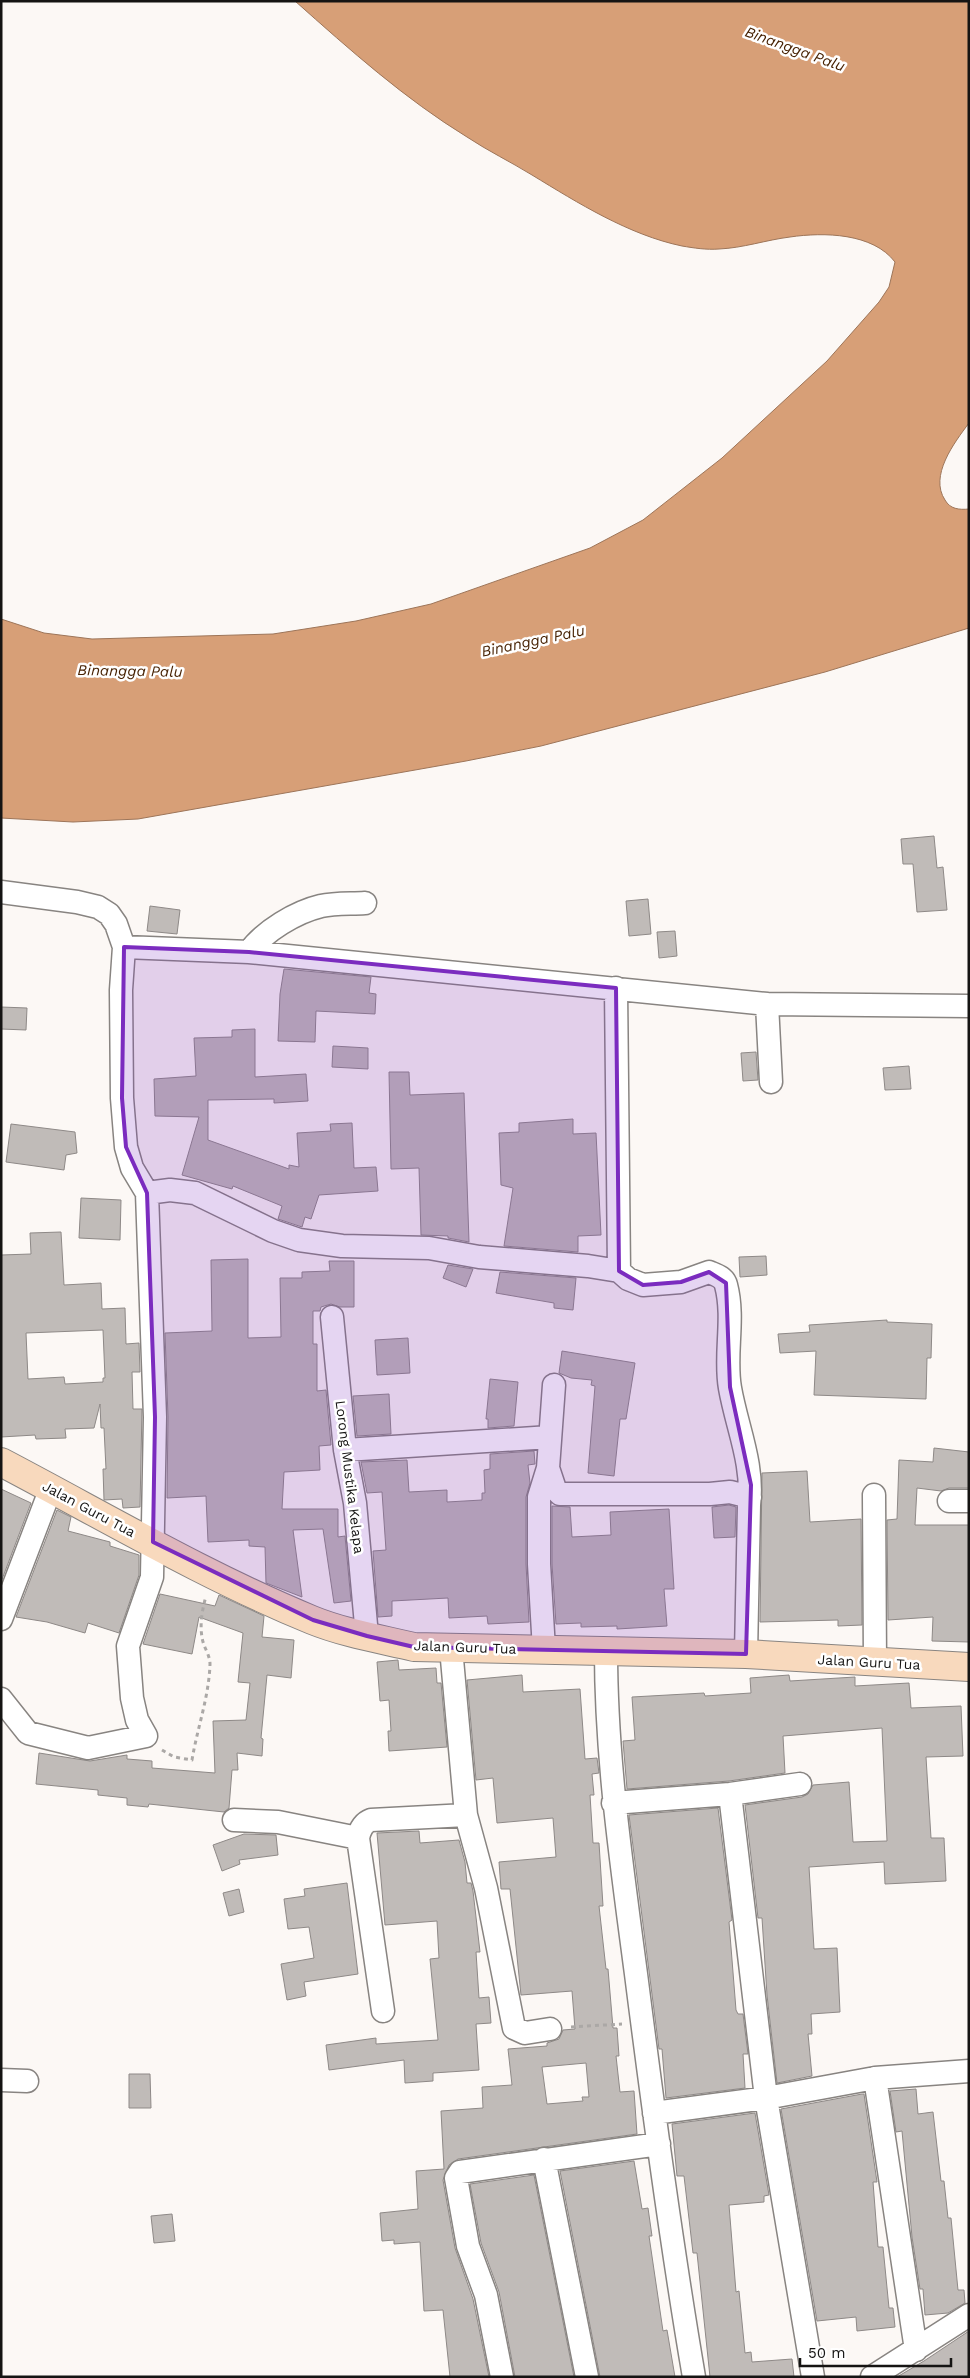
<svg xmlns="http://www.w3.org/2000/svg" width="970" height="2378" font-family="'Work Sans',sans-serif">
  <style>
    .water { fill: #d79f77; stroke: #9d7559 }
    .building { fill: #c0bbb8; stroke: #8e8987; fill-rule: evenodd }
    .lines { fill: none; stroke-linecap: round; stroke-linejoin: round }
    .street-casing { stroke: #888481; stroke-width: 25 }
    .secondary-casing { stroke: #888481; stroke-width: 30 }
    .path { stroke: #aba8a6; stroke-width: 3; stroke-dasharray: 4 4; stroke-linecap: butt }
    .street { stroke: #fff; stroke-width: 22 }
    .secondary { stroke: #f8d9bd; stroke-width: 28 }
    .marked { fill: #7b2cbf; fill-opacity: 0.2; stroke: #7b2cbf; stroke-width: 4; stroke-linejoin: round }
    .labels { text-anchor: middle; stroke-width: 5; stroke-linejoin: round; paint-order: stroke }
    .street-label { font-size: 14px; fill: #151413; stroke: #fff }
    .water-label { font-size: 15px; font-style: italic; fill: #472203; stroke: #fff }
  </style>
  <rect width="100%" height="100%" fill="#fcf8f5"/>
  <path class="water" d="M295,1H969V423C954,443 929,476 945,500C950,509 959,510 969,509V628L825,672L541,746L466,761L138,819L73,822L1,818V619L44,633L92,639L273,634L356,621L431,604L590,548L643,520L722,458L827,361L879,302L889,287L895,262C873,233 824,232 790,237C766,240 743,248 719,249C706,250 694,248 682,246C629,235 578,203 532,175C511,162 488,151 467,137C405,99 350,50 295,1Z"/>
  <path class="building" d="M934,836L937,868L943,867L947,910L917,912L913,864H903L901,839Z
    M648,899L651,934L629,936L626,901Z
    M150,906L180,910L177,934L147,931Z
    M675,931L677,956L659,958L657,932Z
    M284,969L371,977L369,993L376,994L375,1014L316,1011L315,1042L278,1041L280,994Z
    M1,1007L27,1008L26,1030L1,1029Z
    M255,1029V1077L306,1074L308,1101L274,1103V1099L208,1100V1140L289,1169V1165L299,1167L297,1133L331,1131L330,1124L352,1123L354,1168L376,1167L378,1191L319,1195L311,1219L305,1217L302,1227L278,1219L282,1206L233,1186L232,1189L182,1175L199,1117L155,1116L154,1079L196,1076L194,1038L232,1037V1030Z
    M333,1046L368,1048V1069L332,1067Z
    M756,1052L758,1080L743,1081L741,1053Z
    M909,1066L911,1089L885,1090L883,1068Z
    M389,1072H409L410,1095L464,1093L469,1242L448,1238V1236L421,1235L419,1168L391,1169Z
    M573,1119V1134L596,1133L601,1235L578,1236V1252L504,1246L513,1188L501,1185L499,1133L519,1132V1123Z
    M11,1124L75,1132L77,1153L66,1155L64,1170L6,1162Z
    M81,1198L121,1200L120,1240L79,1238Z
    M61,1232L64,1285L101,1283L102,1309L125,1308L126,1344L139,1343L140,1372H132L133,1409H142L140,1507L123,1508L122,1499L104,1500L103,1469H106L104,1428H101L100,1404L94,1428L65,1429L66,1438L36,1439L35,1435L1,1437V1255L31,1254L30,1233ZM103,1330L105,1378H103V1382L65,1384L64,1377L28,1379L26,1333Z
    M766,1256L767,1275L740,1277L739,1257Z
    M248,1259V1338L281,1337L280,1278H302V1272L330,1271L329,1261H354V1307H340L331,1304L321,1307L320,1311H313V1344H317V1391L326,1390L331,1445L319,1446L320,1470L284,1472L282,1509H338V1537L345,1536L351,1601L334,1603L323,1529L293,1530L302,1597L266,1583L265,1547L249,1546V1540L208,1542L206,1496L167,1498L168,1417L165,1333L212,1331L211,1260Z
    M448,1265L473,1269L466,1287L443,1278Z
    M500,1272L576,1278L573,1310L554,1308V1303L496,1293Z
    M887,1320V1322L932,1324L931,1358H927L926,1399L814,1395L816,1351L780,1353L778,1334L810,1332L809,1325Z
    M408,1338L410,1373L377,1375L375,1340Z
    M562,1351L635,1363L626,1419H620L614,1476L588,1473L595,1386L591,1385L592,1380L571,1378L559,1373Z
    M490,1379L518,1382L514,1426L488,1428V1419H486Z
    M389,1394L391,1434L357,1436L353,1396Z
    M934,1448L969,1452V1488H949L941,1491L917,1488L915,1525H969V1642L932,1641L933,1617L888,1620L887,1520L897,1519L899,1460L933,1462Z
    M534,1451L535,1464L528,1465L530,1483L526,1497V1564L529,1622L488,1624L487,1616L449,1618L448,1598L392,1601V1616L378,1617L373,1551L386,1550L382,1492L367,1493L361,1462L407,1460L409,1492L447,1490V1502L482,1500V1493H485L484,1470L490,1469V1454Z
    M807,1471L810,1522L861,1519L862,1625L838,1626V1620L760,1622L762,1473Z
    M1,1489L31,1503L1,1582Z
    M729,1505L736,1507L735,1537L714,1538L712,1507Z
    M552,1506L570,1507L572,1537L611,1535L610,1512L669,1509L674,1589H664L667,1626L617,1629V1626L581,1627V1623L556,1624L552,1564Z
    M57,1510L71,1517L68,1531L110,1542V1546L139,1555V1575L119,1633L88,1623L85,1633L47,1622L16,1617Z
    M160,1594L215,1606L219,1595L264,1616L262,1637L294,1640L291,1678L267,1675L261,1738L263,1739L262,1756L237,1753L238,1770H232L229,1808L224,1812L149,1804L148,1807L127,1805V1798L98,1795V1790L36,1784L39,1753L90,1761L127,1755V1759L152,1761V1768L215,1773L213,1721L246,1720L250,1683L238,1682L243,1633L199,1617L192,1654L143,1644Z
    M398,1660L399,1670L436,1668L437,1683H441L447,1747L389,1751L388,1731H391L389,1700L380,1701L377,1662Z
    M522,1675L523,1692L580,1689L585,1759L597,1758L599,1773L592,1774L594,1795H590L593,1843H599L603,1906H599L606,1969H608L613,2028H617L619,2056H616L620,2092L634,2091L637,2134L458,2159L449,2165L443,2180L455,2248L473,2299L489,2377H450L443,2310L424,2311L420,2242L394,2244V2240L382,2241L380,2213L418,2209L416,2171L444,2169L441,2111L483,2108L482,2087L512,2085L508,2049L547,2046V2043L559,2039L563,2030L575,2029L572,1991L521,1995L510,1889H501L499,1862L556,1857L553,1818L497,1823L493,1778L476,1780L467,1680ZM586,2063L589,2097H582L583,2101L547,2104L542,2067Z
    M789,1675L790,1681L855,1677V1686L909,1683L911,1708L961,1706L963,1756L926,1757L931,1838H944L946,1881L885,1884L884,1862L809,1867L814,1949L837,1948L840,2012L811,2014L812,2034H808L812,2076L777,2083L767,1995L762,1918H758L745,1805L802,1797L808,1794L813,1785L849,1782L853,1842L887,1841L882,1728L783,1736L785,1773L729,1781L627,1789L623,1741L635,1740L632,1697L704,1693L705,1696L751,1693L750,1678Z
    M718,1808L732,1920L729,1922L736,2010L738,2014H743L748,2054H743L745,2088L666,2098L662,2049H659L629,1815Z
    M419,1831L420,1843L459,1840L465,1862L467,1883H471L473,1891L480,1952H476L479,1998L489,1997L491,2023L476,2024L479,2070L433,2073V2081L405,2083L404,2060L329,2070L326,2045L376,2038V2044L438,2040L430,1959L439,1958L437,1921L385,1925L377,1833Z
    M244,1834L276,1835L278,1855L239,1860L240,1864L222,1871L213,1845Z
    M347,1883L358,1974L304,1982L306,1996L287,2000L281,1964L314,1958L309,1927L288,1929L284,1899L305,1896L304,1889Z
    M239,1889L244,1912L229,1916L223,1893Z
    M129,2074H150L151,2108H129Z
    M916,2089L918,2114L933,2112L941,2181H944L948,2218H951L958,2290H964L965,2303L948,2313L925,2315L923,2289H920L912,2237L902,2131L896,2132L890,2091Z
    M862,2094H864L876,2175L877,2182H873L878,2247H883L889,2308H893L895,2327L857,2331L856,2317L817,2321L781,2109Z
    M755,2113L769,2195L764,2196V2202L729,2205L736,2292L739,2291L745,2353L751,2352L752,2362L792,2359L794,2377H710L697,2253H693L684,2176H677L672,2124Z
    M634,2161L642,2209L648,2208L652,2236H649L663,2331L667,2330L675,2377H600L560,2171Z
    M534,2175L574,2377H515L499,2292L481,2243L470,2184Z
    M172,2214L175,2241L154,2243L151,2216Z
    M969,2331V2377H897L924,2361Z"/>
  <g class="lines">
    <g class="street-casing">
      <path id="street" d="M1,892L77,902L98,907L109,914L116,924L124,947L121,990L122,1098L126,1147L132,1168L147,1193L155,1417L152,1577L128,1646L132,1698L137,1720L146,1736L88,1748L28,1733L1,1699
        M124,947L249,952C264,931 296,912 321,906C335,903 351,904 365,903
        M249,952L767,1004L771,1082
        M616,988L619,1271
        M767,1004L969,1006
        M147,1193L170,1190L195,1193L273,1231L299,1240L342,1246L429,1248L479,1257L588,1266L619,1271L628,1279L643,1285L681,1282L709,1272C716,1275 724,1277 726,1285C735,1319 724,1355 730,1388C737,1428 754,1464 749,1505L746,1654
        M332,1317L345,1450L355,1503L367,1636
        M345,1450L550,1437
        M548,1468L555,1489L560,1494H710L730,1492L750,1497
        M874,1495L875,1662
        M949,1501H969
        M1,1619L51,1488
        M451,1648L466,1815L486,1888L514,2028L525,2033L550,2029
        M544,1650L539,1564V1497L548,1468L554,1385
        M606,1651C606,1760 622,1867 636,1974C653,2108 671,2243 694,2377
        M730,1794L766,2098L813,2377
        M613,1803L730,1794L800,1784
        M234,1820L278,1822L358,1838
        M383,2011L358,1838C360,1829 363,1823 371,1820L466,1815
        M875,2078L916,2350
        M1,2080L27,2081
        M654,2113L766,2098L875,2078L969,2071
        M544,2159L587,2377
        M502,2377L486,2295L468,2246L456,2178L460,2172L659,2144
        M872,2377L969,2315"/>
    </g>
    <g class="secondary-casing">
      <path id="secondary" d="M1,1462C104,1516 205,1576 312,1620C344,1633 380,1639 414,1647L746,1654L969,1667"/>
    </g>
    <path class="path" d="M162,1750L174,1757L192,1760C197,1729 209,1697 210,1664C210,1656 205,1649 203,1642C199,1626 202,1611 206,1596
      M571,2027L622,2024"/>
    <use href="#street" class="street"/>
    <use href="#secondary" class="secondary"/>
  </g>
  <path class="marked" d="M124,947L249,952L616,988L619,1271L643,1285L681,1282L709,1272L726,1283L730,1387L751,1485L746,1654L414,1647L367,1636L313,1620L153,1542L155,1417L147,1193L126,1147L122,1098Z"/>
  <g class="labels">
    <g class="street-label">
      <text transform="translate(350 1477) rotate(83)" y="5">Lorong Mustika Kelapa</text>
      <text transform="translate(89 1509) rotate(28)" y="5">Jalan Guru Tua</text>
      <text transform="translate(465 1647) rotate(2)" y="5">Jalan Guru Tua</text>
      <text transform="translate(869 1662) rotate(3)" y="5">Jalan Guru Tua</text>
    </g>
    <g class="water-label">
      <text transform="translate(795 49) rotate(20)" y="5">Binangga Palu</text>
      <text transform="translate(533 641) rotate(-12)" y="5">Binangga Palu</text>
      <text transform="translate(130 671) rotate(1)" y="5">Binangga Palu</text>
    </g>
  </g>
  <rect width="970" height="2378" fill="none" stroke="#151413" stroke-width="5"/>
  <path d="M800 2358v8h151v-8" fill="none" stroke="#151413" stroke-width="2.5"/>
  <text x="808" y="2358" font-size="15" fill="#151413" stroke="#ffffff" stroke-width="4" paint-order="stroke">50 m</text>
</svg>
